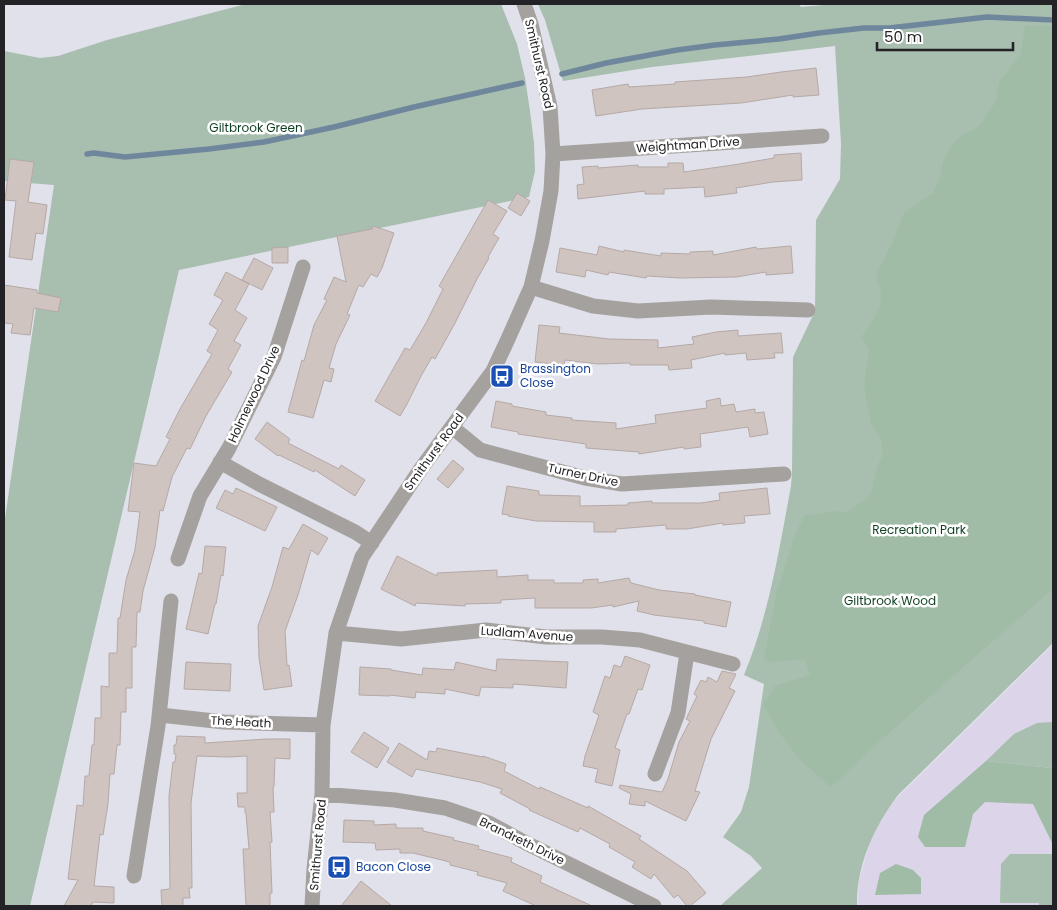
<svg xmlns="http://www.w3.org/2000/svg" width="1057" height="910" font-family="Poppins,sans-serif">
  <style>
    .industrial { fill: #dcd4e9 }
    .green { fill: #a8beae }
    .forest { fill: #a0bca7 }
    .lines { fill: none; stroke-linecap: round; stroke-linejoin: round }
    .stream { stroke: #6f879d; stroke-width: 5.5 }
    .building { fill: #d0c4c1; stroke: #b5a9a6 }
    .minor { stroke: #a5a19e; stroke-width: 15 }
    .labels { text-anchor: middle; stroke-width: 5; stroke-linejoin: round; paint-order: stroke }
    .street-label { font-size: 12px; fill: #232327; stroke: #fff }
    .park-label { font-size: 12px; fill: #0e3f21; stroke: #fff }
    .transit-label { font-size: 12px; fill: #164399; stroke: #fff; text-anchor: start }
  </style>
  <rect width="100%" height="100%" fill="#e0e1eb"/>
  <path class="industrial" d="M1053,645V906H858L859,882L869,845L876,830L888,809L895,800Z"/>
  <path class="green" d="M246,4H501L517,44L525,78L530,111L534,143L535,171L529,197L179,270L30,906H4V525L54,185L4,181V51L40,58L58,56L107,40Z
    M538,4H799L801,7L824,5V4H1053V643L898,795C874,827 856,866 857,906H720L762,868L751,856L723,837L741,812L749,787L764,684L744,675C769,615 779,550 791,486L792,474L793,357L815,311L816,220L840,179L841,144L835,46L652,67L563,81L545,20Z
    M1053,722V768L986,761L1014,734L1037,723Z
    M1010,854H1053V906H1039V903H1000L1001,864Z"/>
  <path class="forest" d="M1053,25V589L978,654L871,749L831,787L800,760L778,731L764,704L775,686L810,675L805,659L772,662L764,659L766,648L776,595L796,532L805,515L820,514L832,511L847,512L866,499L871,494L877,467L883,454L881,438L871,423L864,386L869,350L861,337C870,325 882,310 881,294C880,287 877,280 876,274L892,244L904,213L933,193L938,182L943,162L950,147L961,136L977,128L985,118L996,101L999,82L1021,54L1025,26H1053Z
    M986,761L1053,768V845L1033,804L985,802L973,814L965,847H925L918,837L924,815Z
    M896,864L913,870L921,878V894L875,895L880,873Z"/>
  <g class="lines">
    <path class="stream" d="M562,74L606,63L677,50L715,45L779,39L819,33L864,28H889L987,17L1053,20
      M87,154L94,153L125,157L209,149L264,142L334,127L414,107L522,83"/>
  </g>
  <path class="building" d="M816,68L819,95L793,97V95L741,103L642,109L596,116L592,90L628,84L629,87L675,84V82L747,77L781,72Z
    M801,153L802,180L773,182L736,188L737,193L705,197L704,187L664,189V194H645V191L578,199L577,185L584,184L582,167L598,166V168L638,165V167H668V163H683L684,172L733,165L774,158V155Z
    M10,159L34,162L28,202L47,205L43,234L36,233L32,260L9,257L16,201L5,200Z
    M517,193L530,201L521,216L508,208Z
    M488,200L507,211L493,234L499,238L488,257L489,258L477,279L454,325L435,359L432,357L421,376L406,406L400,416L375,401L405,348L410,350L426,323L443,289L439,286Z
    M373,226L394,233L382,268L377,277L371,274L363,287L359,285L358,287L347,314L350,315L336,344L329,368L334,369L331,382L324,380L313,418L288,412L302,360L304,361L314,325L327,300L324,299L334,277L346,282L337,236L372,229Z
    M599,246L624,252V250L661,256V253L690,254V252L713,251V255L756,247L757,249L791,246L793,273L766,275V272L736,277L680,278L647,276L646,278L609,272L608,275L586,270L585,277L556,272L560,248L597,255Z
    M288,247V263H272V248Z
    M254,258L273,268L262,290L242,280Z
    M226,272L249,284L235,310L247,318L234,341L241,345L228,369L232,372L206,416L190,449L187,448L172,477L163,511L160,510L155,547L143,591L140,612H137L136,647H132V688H126V712H121L120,745H117L114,774H110L108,804L103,835L100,834L94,886L114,887V903L93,902L91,906H64L78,880L68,879L77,805L83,806L85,776H89L92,745H94L95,718H101V686L109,687V653H117L118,618H120L126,580L135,550L140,512L128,511L134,463L156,466L170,439L166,437L180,409L212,354L207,351L218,330L209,324L223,300L214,295Z
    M4,285L37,290V293L61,298L58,312L34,308L30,335L11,333L13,324L4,323Z
    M539,325L560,327L559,333L609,339L658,340V348L694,344L692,337L716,332L738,330V336L781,333L783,353H774L775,358L747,360L746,353L725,355V353L691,360L692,368L669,370L668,365H630V363L598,364L565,360L564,365L535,362Z
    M720,398L721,406L734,404L736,412L755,409V413L764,412L768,434L750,437L748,427L700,434L701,447L684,449V447L639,454V452L586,448V444L518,434V432L491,427L496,401L512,404V406L546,412V415L572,418V420L616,423V429L656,423L655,415L707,408L706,401Z
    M267,422L290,439L288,443L339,469L341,465L365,480L355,496L315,470L314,472L279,455L278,456L255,439Z
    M453,460L464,469L448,488L437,479Z
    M507,486L539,491V495L580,496V506L628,505V503L652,501V503H701L720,500L719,493L767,488L770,514L744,516L745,523L723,525V523L687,529H666V525L616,529V532H594V522L536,521L508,516L509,515L502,514Z
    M236,488L277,507L265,531L216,508L225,490L233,494Z
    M303,524L328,538L318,555L311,550L298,595L285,631L287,666L289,665L292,686L264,690L259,658L258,626L272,587L283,547L289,549Z
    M205,546L226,547L223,576L221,575L216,604H215L208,634L186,629L199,573L202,574Z
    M397,556L437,576V573L497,570V577L528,575V580H554V583H583V580L598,579V583L629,578L631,583L659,590L695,594V595L731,602L726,627L704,623V621L654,615L637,611L639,601L613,607V605L591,608H535V598L501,600V603L465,604V606L416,603L415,606L381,589Z
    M625,656L650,665L642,690L638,689L629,714H627L615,748L620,750L612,786L595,782L598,769L583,766L585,756L599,715L593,712L605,676L610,678L614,665L621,667Z
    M497,659L568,662L566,688L513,684V688L481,687L479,696L445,689V694L416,692L415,698L390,695V696L359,695L360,667L391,669V670L422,675L423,668L454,670L456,662L496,671Z
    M186,662L231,664L230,691L184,689Z
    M722,671L736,674L729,688L735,691L711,739L695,791L700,792L686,821L645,801V806L629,804L631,794L619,788L620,785L662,792L668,779L679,742L690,721L686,719L697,696L694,694L701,680L706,682L708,677L717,682Z
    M364,732L389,748L377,768L351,752Z
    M177,736L205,737V743L267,739H290V759L275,758L274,787H273L274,812H270L272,842H270L272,893H270V906H246L243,849H249L246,813H245V807H238L237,793H247V756L227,757L197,756L191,803L192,888H189L190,898H183V906H162L161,890L170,889L169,796L173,762H175L176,754H174V745H176Z
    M399,743L427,760L429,751L436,752L437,748L483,757V756L506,764L504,771L539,789L540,787L588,808V806L641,836L639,839L687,871L706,893L690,906H687L678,895L674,898L654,874L651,879L632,867L635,862L609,847L610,844L580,828L578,832L529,810L530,809L500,793L502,789L480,782L416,769L412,777L387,762Z
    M344,820L374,821V825L396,824V828H423V831L454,838L453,840L479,846L478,849L512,858L511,862L542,876L540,882L592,906H536L503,891L507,883L477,875L478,872L450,865V862L413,853H400V849L376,850L375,843L343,842Z
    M361,881L392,906H341Z"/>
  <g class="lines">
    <path class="minor" d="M553,154L822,136
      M531,287L593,306L638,311L711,307L808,310
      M452,427L480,450L585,478L622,484L784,474
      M220,462L259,484L355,532L372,543
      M178,559L200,496L229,448L274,357L303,267
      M336,633L401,639L486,630L546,637H602L640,640L733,664
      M160,715L224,722L323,725
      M655,774L678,713L687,653
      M322,794L395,800L445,808L489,823L526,843L654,906
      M134,876L158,726L171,601
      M312,906L314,869L322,794L323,725L336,633L362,557L420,470L493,371L508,339L531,287L542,241L551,191L553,154L550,107L531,24L524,4"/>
  </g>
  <defs>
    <g id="bus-square" transform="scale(1.25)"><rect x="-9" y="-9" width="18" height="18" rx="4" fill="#1a4fb4" stroke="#fff"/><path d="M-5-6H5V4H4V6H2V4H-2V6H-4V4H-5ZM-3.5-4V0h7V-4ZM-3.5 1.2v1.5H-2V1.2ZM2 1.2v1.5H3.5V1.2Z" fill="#fff"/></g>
  </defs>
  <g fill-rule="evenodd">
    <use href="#bus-square" x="502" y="376"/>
    <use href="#bus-square" x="339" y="867"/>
  </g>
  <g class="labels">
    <g class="street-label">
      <text transform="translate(539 64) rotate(77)" y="4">Smithurst Road</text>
      <text transform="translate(688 145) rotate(-4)" y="4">Weightman Drive</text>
      <text transform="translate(254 394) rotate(-65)" y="4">Holmewood Drive</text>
      <text transform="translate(434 452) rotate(-54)" y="4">Smithurst Road</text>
      <text transform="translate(583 475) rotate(12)" y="4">Turner Drive</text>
      <text transform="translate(527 634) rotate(4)" y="4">Ludlam Avenue</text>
      <text transform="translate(241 722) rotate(3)" y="4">The Heath</text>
      <text transform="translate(522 841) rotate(26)" y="4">Brandreth Drive</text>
      <text transform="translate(318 845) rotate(-85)" y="4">Smithurst Road</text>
    </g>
    <g class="park-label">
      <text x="256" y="132">Giltbrook Green</text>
      <text x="919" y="534">Recreation Park</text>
      <text x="890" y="605">Giltbrook Wood</text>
    </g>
    <g class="transit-label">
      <text x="520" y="373">Brassington<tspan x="520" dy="14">Close</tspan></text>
      <text x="356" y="871">Bacon Close</text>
    </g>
  </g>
  <rect width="1057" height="910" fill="none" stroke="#232327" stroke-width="10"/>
  <path d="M877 42v8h136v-8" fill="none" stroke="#232327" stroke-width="2.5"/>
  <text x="884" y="42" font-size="15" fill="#232327" stroke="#ffffff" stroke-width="4" paint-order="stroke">50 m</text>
</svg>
